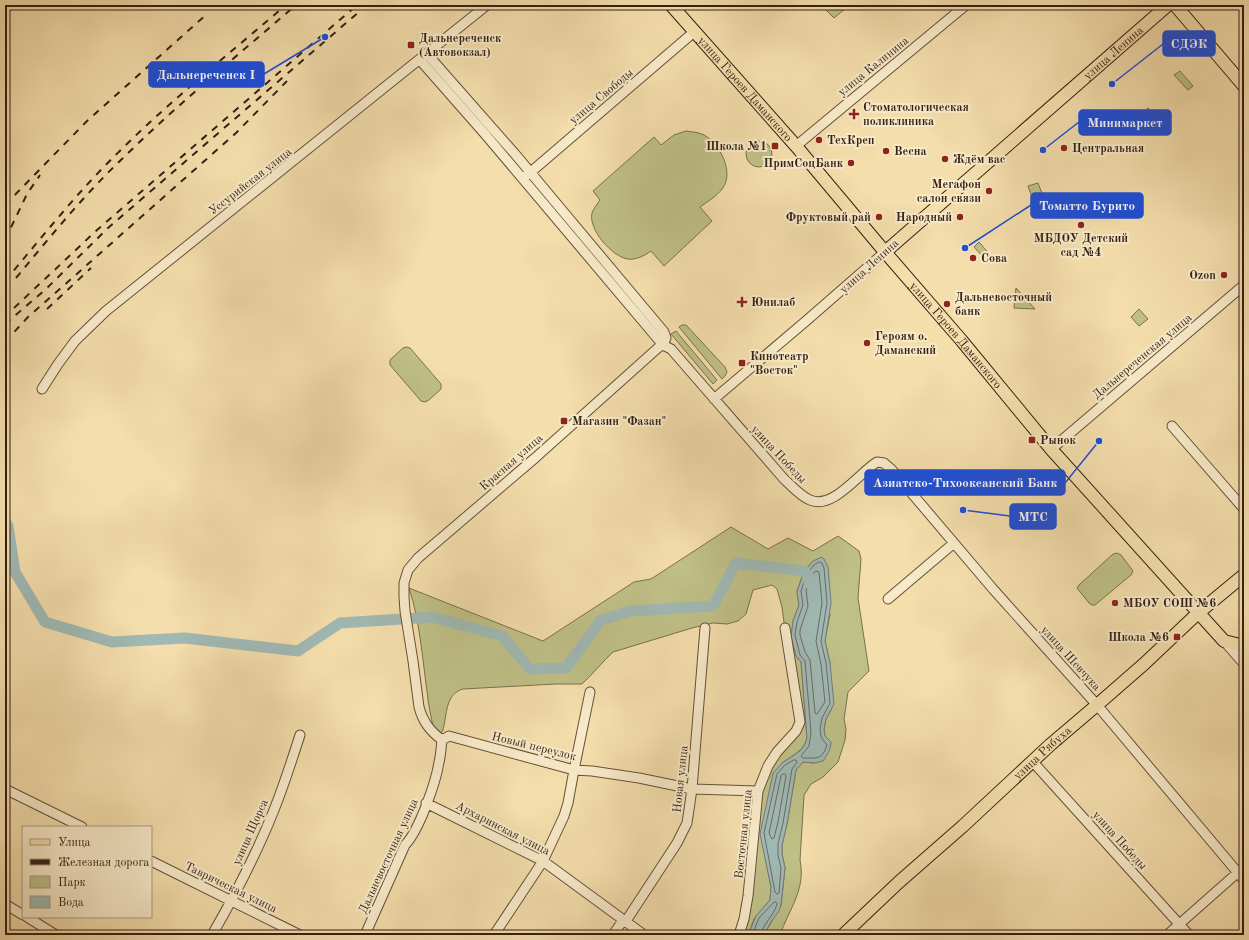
<svg xmlns="http://www.w3.org/2000/svg" width="1249" height="940" font-family="'Old Standard TT',serif">
  <style>
    .green { fill: #bfc087; stroke: #7a704e }
    .water { fill: #a0b9b4; stroke: #757b74 }
    .lines { fill: none; stroke-linecap: round; stroke-linejoin: round }
    .shore { stroke: #6a6c64; stroke-width: 1 }
    .river { stroke: #a0b9b4; stroke-width: 11 }
    .minor-casing { stroke: #644f3a; stroke-width: 11 }
    .major-casing { stroke: #341f14; stroke-width: 14 }
    .minor { stroke: #f8eac9; stroke-width: 9 }
    .major { stroke: #f4deac; stroke-width: 12 }
    .rail { stroke: #341f14; stroke-width: 2; stroke-dasharray: 7 7; stroke-linecap: butt }
    .poi-dot { fill: #8f2418; stroke: #f8eac9; stroke-width: 1.5 }
    .labels { text-anchor: middle; stroke-width: 4; stroke-linejoin: round; paint-order: stroke }
    .poi-label { font-size: 12px; font-weight: bold; fill: #341f14; stroke: #f8eac9; text-anchor: start }
    .street-label { font-size: 12px; fill: #341f14; stroke: #f8eac9 }
    .leader { fill: none; stroke: #1d4ed8; stroke-width: 1.5 }
    .callout-dot { fill: #1d4ed8; stroke: #f8eac9; stroke-width: 1.5 }
    .callout { fill: #1d4ed8; stroke: #1d4ed8; stroke-width: 1.5 }
    .callout-label { font-size: 13px; text-anchor: middle; font-weight: bold; fill: #fff }
  </style>
  <rect width="100%" height="100%" fill="#f4deac"/>
  <filter id="stains"><feTurbulence type="fractalNoise" baseFrequency=".005" numOctaves="4"/><feColorMatrix values="0 0 0 0 .2 0 0 0 0 .09 0 0 0 0 .02 0 0 0 .5 -.17"/></filter>
  <radialGradient id="worn" r=".72"><stop offset=".6" stop-color="#630" stop-opacity="0"/><stop offset="1" stop-color="#630" stop-opacity=".3"/></radialGradient>
  <path class="green" d="M821,5H844L846,8L834,18Z
    M1180,71L1193,86L1188,90L1174,75Z
    M1148,108L1159,122L1151,128L1140,115Z
    M686,131C691,132 699,132 704,135C720,144 735,173 722,189C717,196 707,202 700,207L712,221L664,266L651,251C644,256 636,260 628,259C612,257 588,229 592,213C593,209 598,203 600,200L593,191L654,137L661,145L674,135Z
    M746 154a13 13 0 1 1 26 0a13 13 0 1 1-26 0Z
    M1038,183L1043,196L1033,200L1028,186Z
    M979,242L991,256L986,260L974,247Z
    M1016,288L1035,309L1014,308Z
    M1139,309L1148,319L1139,326L1131,317Z
    M682,325H686L725,367L727,372L725,376L722,379L679,327Z
    M676,331L717,380L713,384L671,334Z
    M407,347L410,348L441,384V389L429,400L425,402L421,401L390,365V360L403,348Z
    M731,527L768,549L788,538L813,551L838,536L859,551L861,559L858,598L869,671L848,692L844,719L846,729L845,740L838,762L823,777L811,784L804,795L800,860C806,890 789,909 780,935H764L781,905L785,868L782,854V845L787,824L796,770L803,762L815,763L831,742L825,736L824,729L826,719L831,710L830,663L825,641L830,614L813,561L804,571L797,591L799,605L793,621L798,659L801,662L807,738C804,751 793,755 782,763L764,851L771,887L770,900L754,919L748,935H738L760,789L782,749L793,741L797,736V722L782,607L777,589L772,585L753,590L746,614L738,621L727,624L713,623L692,628L613,652C602,662 593,674 582,684H556L463,689C445,694 447,715 443,730L442,732L439,733L434,730C431,717 428,704 427,691C422,656 420,622 409,588L543,641L634,582L651,579Z
    M1117,553L1121,555L1133,571L1131,575L1095,605H1092L1089,603L1077,588L1079,585L1113,554Z"/>
  <path class="water" d="M822,557L824,559L828,567L831,603L825,641L830,663L834,704L826,719L824,729L825,736L831,742C831,750 827,755 823,761L815,763L803,762L796,770L787,824L782,845V854L785,868L781,905L779,911L771,922L764,935H748L756,916L770,900L771,887L760,834L773,773L782,763L800,751L805,744L807,738L801,662L796,656L791,636L793,621L799,605L797,592L804,571L813,561Z"/>
  <g class="lines">
    <path class="shore" d="M820,562L822,563L824,568L827,603L821,641L826,663L830,703L822,718L820,729L821,737L827,745C822,760 817,758 803,758L801,756L809,746L811,732L805,661L800,655L795,635L797,622L803,605L801,591L807,573L815,564Z
      M816,571L819,572L822,603L816,641L821,664L825,702L817,714L815,713L810,660L805,652L800,635V630L808,606L806,590L812,576Z
      M794,760H796L797,762L792,769L783,823L778,844V855L781,868L779,893L777,894L775,892L764,833L777,774L784,766Z
      M783,774H785L786,776L778,822L774,838L772,839L769,833L781,776Z
      M752,935L759,918L774,902H776L777,904C774,916 763,923 761,935"/>
    <path class="river" d="M5,523L8,526L15,572L45,622L112,642L185,638L298,651L340,623L432,617L502,636L530,669L566,668L601,620L631,611L713,606L736,563L804,571L809,577V583"/>
    <g class="minor-casing">
      <path id="minor" d="M427,54L515,154L664,332L666,338L663,345
        M420,60L485,134L663,345L671,349L784,479C792,486 800,496 810,500C833,510 859,473 877,462L884,463L892,470L993,589L1097,705L1244,880
        M796,146L966,5
        M525,177L694,32
        M42,389L58,364L75,341L106,311L487,5
        M714,399L806,321L885,252
        M1172,426L1244,509
        M1055,446L1244,285
        M888,599L954,543
        M1224,641L1244,664
        M442,740C430,731 423,722 419,707L413,661L405,611L404,597V583L408,570L418,558L535,458L659,347L663,345
        M442,740L449,736L574,770L592,771L639,778L692,789L758,791
        M1033,762L1189,935
        M5,789L82,827
        M426,803L543,861L644,935
        M151,861L300,935
        M5,904L23,915
        M27,917L56,935
        M212,935C235,895 257,853 274,810C284,785 292,760 300,735
        M365,935L405,845C419,831 436,782 439,762C441,755 441,747 442,740
        M494,935L543,861L564,816L568,803L574,770L590,692
        M613,935L621,923L626,921L677,843L687,823L692,789L705,628
        M739,935L744,919L748,896L758,791L768,766L777,752L796,731L800,722L785,628
        M1167,935L1244,867"/>
    </g>
    <g class="major-casing">
      <g id="major">
        <path id="s1" d="M671,5L796,146L885,252L962,341L1051,449L1224,641L1244,646"/>
        <path d="M1175,5L1244,86"/>
        <path id="s2" d="M885,252L1168,5"/>
        <path id="s3" d="M843,935L899,882L963,826L1050,745L1097,705L1144,664L1198,613L1244,575"/>
      </g>
    </g>
    <use href="#minor" class="minor"/>
    <use href="#major" class="major"/>
    <path class="rail" d="M5,205L87,121L208,13
      M5,240L27,194L40,175
      M16,278C50,237 84,195 123,158C178,104 238,55 296,5
      M5,281C31,250 57,218 84,188C144,122 218,63 286,5
      M14,308L97,230L357,5
      M47,309L91,268
      M5,324L45,290L108,228L367,5
      M5,342L28,317L53,295L236,133L287,81"/>
  </g>
  <g class="poi-dot">
    <rect x="407" y="41" width="8" height="8" rx="2"/>
    <path d="M852 108h4v4h4v4h-4v4h-4v-4h-4v-4h4z"/>
    <circle cx="819" cy="140" r="4"/>
    <rect x="771" y="142" width="8" height="8" rx="2"/>
    <circle cx="1064" cy="148" r="4"/>
    <circle cx="886" cy="151" r="4"/>
    <circle cx="945" cy="159" r="4"/>
    <circle cx="851" cy="163" r="4"/>
    <circle cx="989" cy="191" r="4"/>
    <circle cx="879" cy="217" r="4"/>
    <circle cx="960" cy="217" r="4"/>
    <circle cx="1081" cy="225" r="4"/>
    <circle cx="973" cy="258" r="4"/>
    <circle cx="1224" cy="275" r="4"/>
    <path d="M740 296h4v4h4v4h-4v4h-4v-4h-4v-4h4z"/>
    <circle cx="947" cy="304" r="4"/>
    <circle cx="867" cy="343" r="4"/>
    <rect x="738" y="359" width="8" height="8" rx="2"/>
    <rect x="560" y="417" width="8" height="8" rx="2"/>
    <rect x="1028" y="436" width="8" height="8" rx="2"/>
    <circle cx="1115" cy="603" r="4"/>
    <rect x="1173" y="633" width="8" height="8" rx="2"/>
  </g>
  <g class="labels">
    <g class="poi-label">
      <text x="419" y="42">Дальнереченск<tspan x="419" dy="14">(Автовокзал)</tspan></text>
      <text x="863" y="111">Стоматологическая<tspan x="863" dy="14">поликлиника</tspan></text>
      <text x="827" y="144">ТехКреп</text>
      <text x="767" y="150" text-anchor="end">Школа №1</text>
      <text x="1072" y="152">Центральная</text>
      <text x="894" y="155">Весна</text>
      <text x="953" y="163">Ждём вас</text>
      <text x="843" y="167" text-anchor="end">ПримСоцБанк</text>
      <text x="981" y="188" text-anchor="end">Мегафон<tspan x="981" dy="14">салон связи</tspan></text>
      <text x="871" y="221" text-anchor="end">Фруктовый рай</text>
      <text x="952" y="221" text-anchor="end">Народный</text>
      <text x="1081" y="242" text-anchor="middle">МБДОУ Детский<tspan x="1081" dy="14">сад №4</tspan></text>
      <text x="981" y="262">Сова</text>
      <text x="1216" y="279" text-anchor="end">Ozon</text>
      <text x="955" y="301">Дальневосточный<tspan x="955" dy="14">банк</tspan></text>
      <text x="751" y="306">Юнилаб</text>
      <text x="875" y="340">Героям о.<tspan x="875" dy="14">Даманский</tspan></text>
      <text x="750" y="360">Кинотеатр<tspan x="750" dy="14">"Восток"</tspan></text>
      <text x="572" y="425">Магазин "Фазан"</text>
      <text x="1040" y="444">Рынок</text>
      <text x="1123" y="607">МБОУ СОШ №6</text>
      <text x="1169" y="641" text-anchor="end">Школа №6</text>
    </g>
    <g class="street-label">
      <text dy="4" stroke="none"><textPath href="#s2" startOffset="303">улица Ленина</textPath></text>
      <text transform="translate(873 66) rotate(-39)" y="4">улица Калинина</text>
      <text dy="4" stroke="none"><textPath href="#s1" startOffset="112">улица Героев Даманского</textPath></text>
      <text transform="translate(601 96) rotate(-40)" y="4">улица Свободы</text>
      <text transform="translate(250 181) rotate(-38)" y="4">Уссурийская улица</text>
      <text transform="translate(869 266) rotate(-42)" y="4">улица Ленина</text>
      <text dy="4" stroke="none"><textPath href="#s1" startOffset="436">улица Героев Даманского</textPath></text>
      <text transform="translate(1142 356) rotate(-40)" y="4">Дальнереченская улица</text>
      <text transform="translate(779 454) rotate(47)" y="4">улица Победы</text>
      <text transform="translate(511 462) rotate(-41)" y="4">Красная улица</text>
      <text transform="translate(1071 658) rotate(48)" y="4">улица Шевчука</text>
      <text transform="translate(534 746) rotate(14)" y="4">Новый переулок</text>
      <text dy="4" stroke="none"><textPath href="#s3" startOffset="270">улица Рябуха</textPath></text>
      <text transform="translate(680 779) rotate(-84)" y="4">Новая улица</text>
      <text transform="translate(503 828) rotate(27)" y="4">Архаринская улица</text>
      <text transform="translate(250 832) rotate(-66)" y="4">улица Щорса</text>
      <text transform="translate(743 834) rotate(-84)" y="4">Восточная улица</text>
      <text transform="translate(1120 840) rotate(48)" y="4">улица Победы</text>
      <text transform="translate(388 856) rotate(-65)" y="4">Дальневосточная улица</text>
      <text transform="translate(231 887) rotate(26)" y="4">Таврическая улица</text>
    </g>
  </g>
  <path class="leader" d="M1112 84L1163 44M325 37L264 74M1043 150L1079 122M965 248L1031 205M1099 441L1065 483M963 510L1010 516"/>
  <g class="callout-dot">
    <circle cx="1112" cy="84" r="4"/>
    <circle cx="325" cy="37" r="4"/>
    <circle cx="1043" cy="150" r="4"/>
    <circle cx="965" cy="248" r="4"/>
    <circle cx="1099" cy="441" r="4"/>
    <circle cx="963" cy="510" r="4"/>
  </g>
  <g class="callout">
    <rect x="1163" y="31" width="52" height="25" rx="4"/>
    <rect x="149" y="62" width="115" height="25" rx="4"/>
    <rect x="1079" y="110" width="92" height="25" rx="4"/>
    <rect x="1031" y="193" width="112" height="25" rx="4"/>
    <rect x="865" y="470" width="200" height="25" rx="4"/>
    <rect x="1010" y="504" width="46" height="25" rx="4"/>
  </g>
  <g class="callout-label">
    <text x="1189" y="48">СДЭК</text>
    <text x="206" y="79">Дальнереченск I</text>
    <text x="1125" y="127">Минимаркет</text>
    <text x="1087" y="210">Томатто Бурито</text>
    <text x="965" y="487">Азиатско-Тихоокеанский Банк</text>
    <text x="1033" y="521">МТС</text>
  </g>
  <rect width="1249" height="940" fill="none" stroke="#f4deac" stroke-width="20"/>
  <rect x="6" y="6" width="1237" height="928" fill="none" stroke="#341f14" stroke-width="2"/>
  <rect x="10" y="10" width="1229" height="920" fill="none" stroke="#341f14"/>
  <rect x="22" y="826" width="130" height="92" fill="#f8eac9" stroke="#aa9981"/>
  <rect x="30" y="839" width="20" height="6" fill="#f4deac" stroke="#aa9981"/>
  <text x="58" y="846" font-size="12" fill="#341f14">Улица</text>
  <rect x="30" y="859" width="20" height="6" fill="#341f14" stroke="#aa9981"/>
  <text x="58" y="866" font-size="12" fill="#341f14">Железная дорога</text>
  <rect x="30" y="876" width="20" height="12" fill="#bfc087" stroke="#aa9981"/>
  <text x="58" y="886" font-size="12" fill="#341f14">Парк</text>
  <rect x="30" y="896" width="20" height="12" fill="#a0b9b4" stroke="#aa9981"/>
  <text x="58" y="906" font-size="12" fill="#341f14">Вода</text>
  <rect width="100%" height="100%" filter="url(#stains)"/>
  <rect width="100%" height="100%" fill="url(#worn)"/>
</svg>
